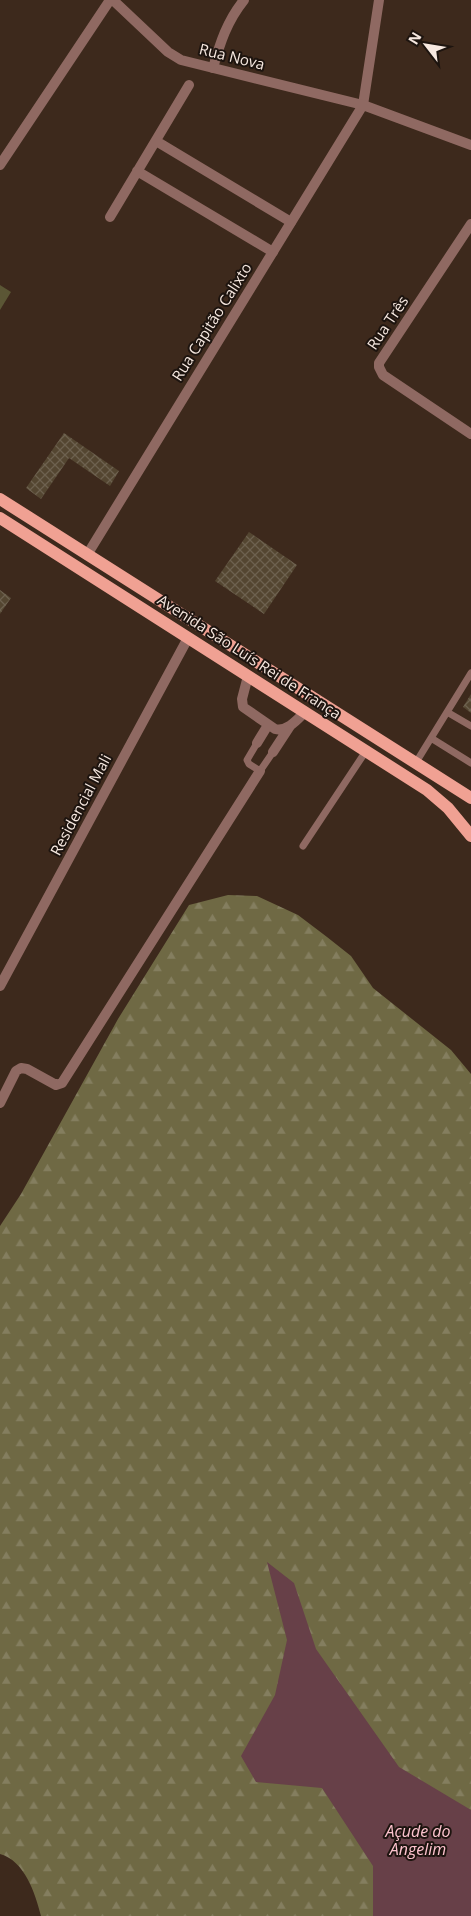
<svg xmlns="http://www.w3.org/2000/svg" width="471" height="1916" font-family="'Open Sans',sans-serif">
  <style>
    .grass { fill: #5b5635 }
    .forest { fill: url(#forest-firs) }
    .water { fill: #674048 }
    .building { fill: url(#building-cross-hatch) }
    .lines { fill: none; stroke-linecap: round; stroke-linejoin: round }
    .service { stroke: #8f6962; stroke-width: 7 }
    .minor { stroke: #8f6962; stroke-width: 10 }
    .tertiary { stroke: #8f6962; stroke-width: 10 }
    .primary { stroke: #f0a193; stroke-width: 12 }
    .labels { text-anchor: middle; stroke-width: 4; stroke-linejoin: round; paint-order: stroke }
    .street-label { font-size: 15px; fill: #f6e8e0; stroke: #1d140f }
    .water-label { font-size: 16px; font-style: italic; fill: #fec4cf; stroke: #1d140f }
  </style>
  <defs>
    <pattern id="forest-firs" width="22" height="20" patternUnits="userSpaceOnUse" patternTransform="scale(1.25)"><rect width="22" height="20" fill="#6f6944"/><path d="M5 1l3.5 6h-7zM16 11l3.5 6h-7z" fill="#847e5f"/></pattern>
    <pattern id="building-cross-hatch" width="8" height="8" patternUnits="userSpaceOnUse" patternTransform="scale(1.25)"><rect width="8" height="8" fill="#544631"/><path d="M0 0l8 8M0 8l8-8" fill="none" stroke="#6d614f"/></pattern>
  </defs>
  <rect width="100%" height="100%" fill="#3d291c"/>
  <path class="grass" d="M0,285L11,292L0,310Z"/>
  <path class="forest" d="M228,895L257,896L298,915L327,937L351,956L373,988L451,1050L471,1074V1916H41C35,1893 25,1861 0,1854V1226L21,1194L118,1019L189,905Z"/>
  <path class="water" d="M267,1562L294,1583L316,1649L399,1767L471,1810V1916H373V1866L322,1788L256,1782L241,1756L275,1695L287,1640Z"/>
  <path class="building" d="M64,433L119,471L110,486L69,458L41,499L26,488Z
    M249,532L297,565L264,614L215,581Z
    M0,590L11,598L0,614Z
    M471,694V713L463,707Z"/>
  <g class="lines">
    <path class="service" d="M447,712L471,726
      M431,738L471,763
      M257,743L247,760L249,764L260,771L273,752
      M415,764L471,673
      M303,846L366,751"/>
    <path class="minor" d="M213,68C220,43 227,21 244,0
      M363,105L379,0
      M156,141L291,222
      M137,171L273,252
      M110,217L189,85
      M471,224L379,363V367L383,375L471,434
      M248,676L242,699L243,707L275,729C287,732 297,720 305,712
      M257,743L268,725
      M273,752L290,726
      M0,986L188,638
      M0,1103L16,1071L21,1068L27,1069L56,1085L62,1083L260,771"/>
    <path class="tertiary" d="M113,0L168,52L181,60L363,105L471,145
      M0,165L110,0
      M87,555L363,105"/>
    <path class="primary" d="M0,499L471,798
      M0,518L427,790L448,808L471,836"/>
  </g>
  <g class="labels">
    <g class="street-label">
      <text transform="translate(232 57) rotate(14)" y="5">Rua Nova</text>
      <text transform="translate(212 322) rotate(-58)" y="5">Rua Capitão Calixto</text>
      <text transform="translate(388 323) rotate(-56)" y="5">Rua Três</text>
      <text transform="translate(249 657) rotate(33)" y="5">Avenida São Luís Rei de França</text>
      <text transform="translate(81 805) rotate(-62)" y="5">Residencial Mali</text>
    </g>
    <g class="water-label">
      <text x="418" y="1837">Açude do<tspan x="418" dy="18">Angelim</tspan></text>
    </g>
  </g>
  <g transform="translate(426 45) rotate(301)" stroke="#1d140f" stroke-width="4" paint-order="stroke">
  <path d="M0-4L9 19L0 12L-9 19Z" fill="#f6e8e0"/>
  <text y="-8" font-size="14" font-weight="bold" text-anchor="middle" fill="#f6e8e0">N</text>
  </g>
</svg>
